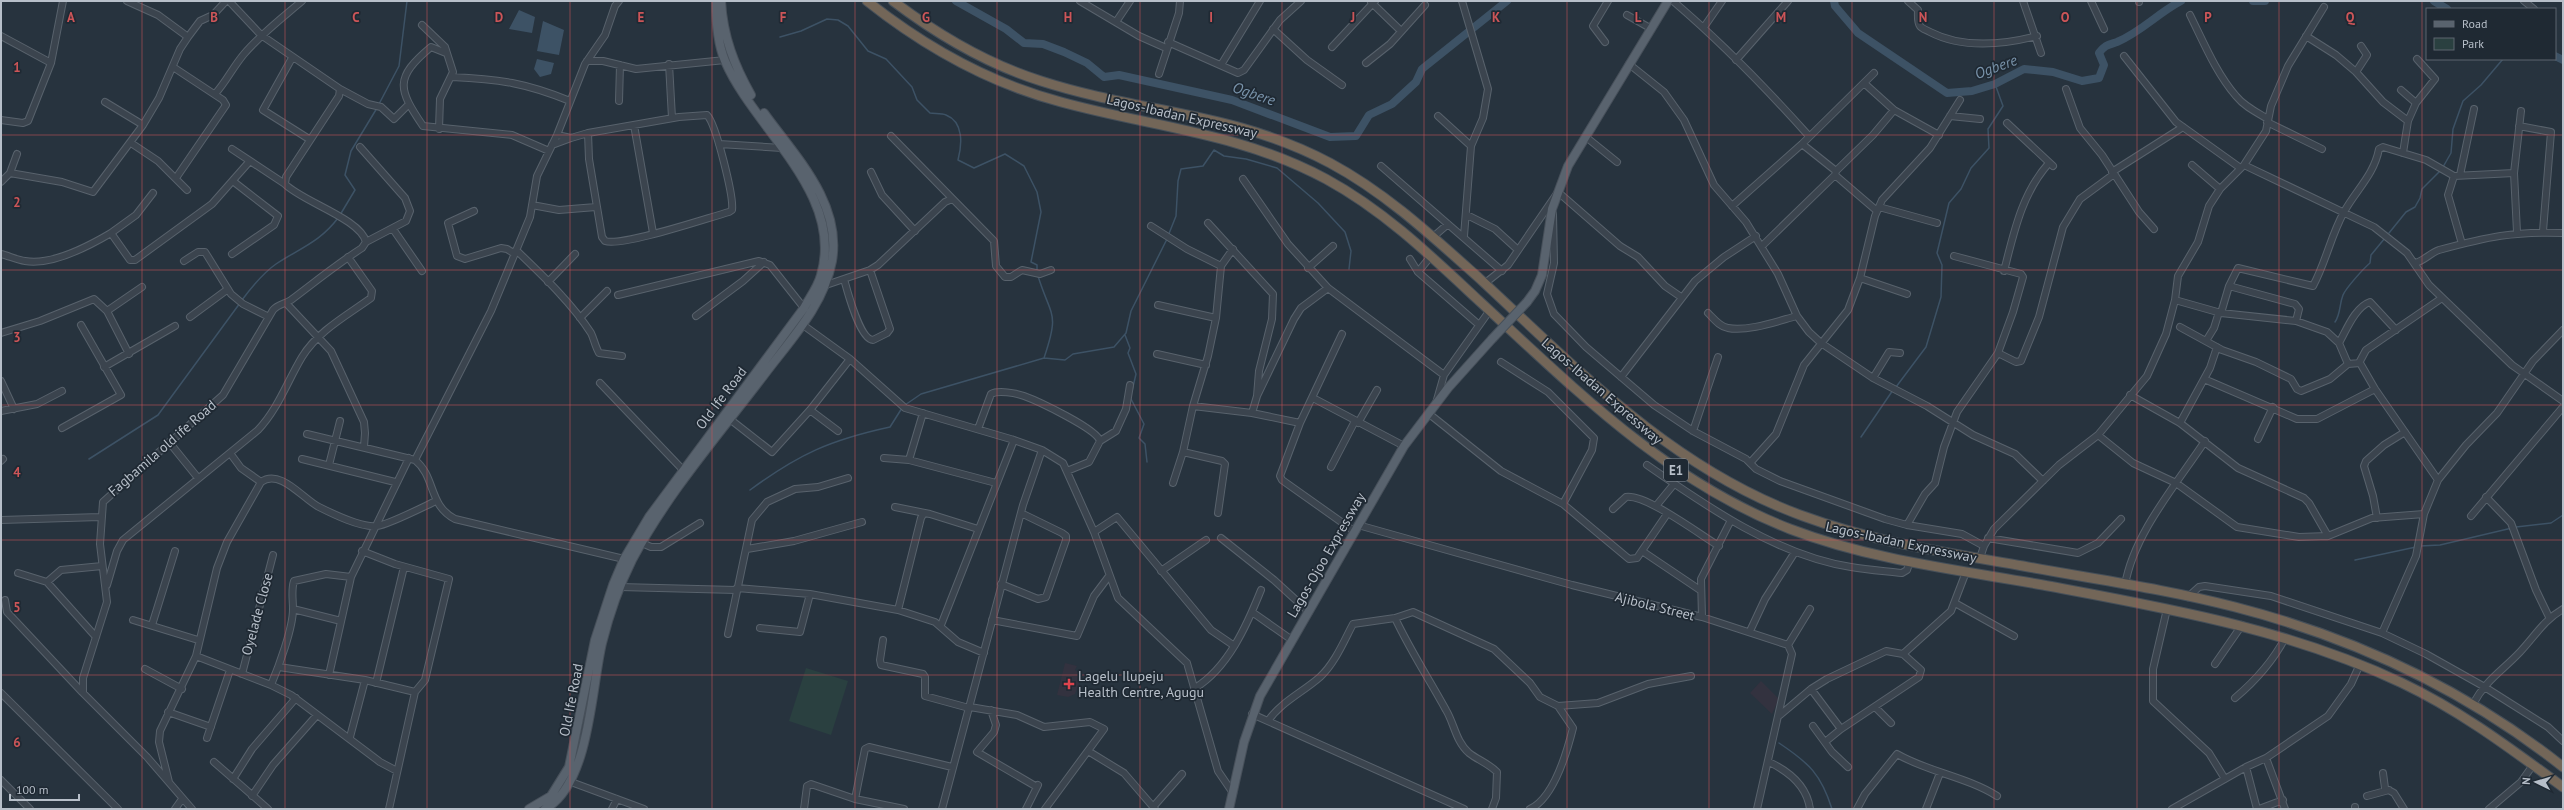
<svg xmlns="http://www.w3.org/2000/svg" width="2564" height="810" font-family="'PT Sans',sans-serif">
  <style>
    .medical { fill: #33323f }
    .green { fill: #2a4040 }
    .water { fill: #3d5265 }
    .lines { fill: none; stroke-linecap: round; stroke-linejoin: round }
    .stream { stroke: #3d5265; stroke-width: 1.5 }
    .river { stroke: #3d5265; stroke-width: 8 }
    .minor-casing { stroke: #58626c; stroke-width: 8 }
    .major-casing { stroke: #47505a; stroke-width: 10 }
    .highway-casing { stroke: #454f59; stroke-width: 11 }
    .minor { stroke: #3b444e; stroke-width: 6 }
    .major { stroke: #59636e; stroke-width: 8 }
    .highway { stroke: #736658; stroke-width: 9 }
    .major-bridge-casing { stroke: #47505a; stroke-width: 10; stroke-linecap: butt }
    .major-bridge { stroke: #59636e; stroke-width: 8 }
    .grid { fill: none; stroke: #cd5558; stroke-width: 1; stroke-opacity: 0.55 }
    .health-dot { fill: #e0444e; stroke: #1f2933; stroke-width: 1.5 }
    .labels { text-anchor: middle; stroke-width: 3.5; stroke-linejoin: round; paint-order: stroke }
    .shield { fill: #1f2933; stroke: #89929c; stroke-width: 1 }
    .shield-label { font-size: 13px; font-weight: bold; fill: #b7bfc9 }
    .street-label { font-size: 14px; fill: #b7bfc9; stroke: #1f2933 }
    .poi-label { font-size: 14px; fill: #b7bfc9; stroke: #1f2933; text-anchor: start }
    .water-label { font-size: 15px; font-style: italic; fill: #7993aa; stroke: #1f2933 }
    .grid-label { font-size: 13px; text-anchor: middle; font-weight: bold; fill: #cd5558; stroke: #1f2933; stroke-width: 3.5; stroke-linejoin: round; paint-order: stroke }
  </style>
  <rect width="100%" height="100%" fill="#27333e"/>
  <path class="medical" d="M1065,663L1077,666L1075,670L1082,674L1075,694L1068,697L1057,695Z
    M1761,681L1779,699L1772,714L1750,693Z"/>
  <path class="green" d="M806,668L848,681L831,735L789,721Z"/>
  <path class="water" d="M519,10L535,17L532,33L509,29Z
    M543,21L564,30L559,55L537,51Z
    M537,59L554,63L551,74L540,77L534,69Z"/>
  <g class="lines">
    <path class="stream" d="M780,37L801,31L827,19L838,20L848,26L868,51L886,59L912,87L917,100L930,113C934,114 941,113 946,115C964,122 962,145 958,160L974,168L1005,154L1024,166L1037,192L1041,212L1031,262L1037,265V270
      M379,104L399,66L407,1
      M2443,167L2451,153L2453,129L2463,101L2481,85L2503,59
      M340,215L355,190L345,175L351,151L377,108
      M2389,233L2406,212L2415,207L2420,198L2422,189L2441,170
      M1168,236L1176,216L1178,181L1181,169L1203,166L1214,150L1224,156L1246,159L1277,168L1318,203L1345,232L1351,251L1349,269
      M1038,276C1051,318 1060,311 1044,358
      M242,300C251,288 263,273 276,264C300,248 320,242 338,218
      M2335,322C2341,313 2339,305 2343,295C2346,288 2363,269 2370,263L2371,255L2385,238
      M1125,335L1130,348L1128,353L1136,374L1132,391
      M1896,387L1926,347L1941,297L1942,265L1937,253L1949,203L1961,189L1971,168L1989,148L1988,129L2003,106L1995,84
      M1130,397L1144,424L1139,438L1145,444L1147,462
      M905,405L921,394L1044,358L1065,360L1073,354L1114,347L1126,333L1131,311L1167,239
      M1861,437L1893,390
      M89,459L158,415L240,303
      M750,490C799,454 830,440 890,427L902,408
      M2516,527L2551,523L2563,515
      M2420,546L2440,545L2512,528
      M2355,560L2416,547
      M1779,743C1809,763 1821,774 1832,809"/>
    <path class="river" d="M956,1L1006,29L1024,43L1043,44L1064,52L1087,63L1104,77L1119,75L1232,100L1330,137L1356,136L1369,115L1392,104L1416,82L1422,69L1507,1
      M1834,1L1835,6L1858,33L1947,93L1972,91L1995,84L2024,69L2053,72L2082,81L2099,78L2104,65L2099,53C2105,45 2108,45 2117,42C2141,32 2158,13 2181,1
      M2253,1H2265
      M2434,1L2447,9
      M2555,56L2563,60"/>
    <g class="minor-casing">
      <path id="minor" d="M127,1L158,15L188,37
        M1080,1L1139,36L1166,48
        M1462,1L1488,89L1483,118L1471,146L1464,236
        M1673,1C1721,42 1766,88 1808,135
        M1908,1L1918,10C1918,15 1917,22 1920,26C1922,29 1927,30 1930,32C1963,49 2002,45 2037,36
        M2023,1L2041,53
        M2091,1L2104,29
        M2139,1V2
        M2524,1L2534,9
        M1371,2L1401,31
        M1627,15L1650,28
        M2190,15C2203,41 2216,73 2236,96C2244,106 2256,112 2268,119
        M1116,22L1130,1
        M422,25L445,47L453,72L440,99L439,129
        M1704,27L1722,1
        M1273,29L1307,60L1342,85
        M1,36L51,63
        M2306,36L2336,55L2356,72L2383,102L2408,121
        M1168,42L1238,73L1244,70L1280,20L1301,1
        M1605,42L1593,26L1608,1
        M1332,47L1375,1
        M446,53L431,47C394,78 398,89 423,126L512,135L549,151
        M2124,56L2176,122L2239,167
        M292,58L263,110L309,139
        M1736,60L1788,1
        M587,61H603L636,69L725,60
        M1366,63L1390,44L1425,5
        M669,64L672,118
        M1629,64L1664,92L1684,120L1714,185L1746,222L1778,274L1797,316L1809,332L1821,343L1873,378L1927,406L1973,435L2015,454L2043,481
        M1221,65L1260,1
        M173,67L223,100L226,105L176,178
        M2356,72L2367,55L2361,46
        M1159,74L1179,13L1180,1
        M452,77C499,79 526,83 570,101
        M1864,83L1894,110L1939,135
        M340,89L368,104L381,107L394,119L409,104
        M2066,89L2080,128L2102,155L2139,212L2154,229
        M2401,90L2416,103
        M215,94C226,82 233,67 244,54C261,34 282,18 302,1
        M619,101L620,65
        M105,102L143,125
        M1438,116L1471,146
        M1950,116L1980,119
        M1,120L23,123L28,121L51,63L63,1
        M2267,122L2322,149
        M2007,123L2053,166
        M634,125L653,233
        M2519,126L2551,132L2543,231
        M557,135L571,138L588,133L679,117L707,115C716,124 734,197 732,210L729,212C707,218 622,247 605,241L602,237L589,159L588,133
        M891,136L994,241L996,266L1005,277H1011L1022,270L1040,274L1051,270
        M1586,137L1617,162
        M131,143L158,161L187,190
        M719,144L782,148
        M1802,144L1836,171
        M552,145L571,138
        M360,147L405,198L410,211L406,221L366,242
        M232,149L285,184
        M2403,153L2408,121L2416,103L2435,79L2417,59
        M2192,165L2220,189
        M2244,165L2266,131L2271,106L2288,66L2324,7
        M1381,166L1502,271
        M871,172L882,195L915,231
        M2112,172L2183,127
        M10,173L62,182L93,192L143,125L159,98L180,49L188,37L200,21L213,15L226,1
        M1835,175L1877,211
        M2460,175L2474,109
        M2454,176L2448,195L2462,244
        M1243,179L1288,244L1328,288L1444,375
        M1,182L10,173L17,154
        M532,205L559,210L596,207
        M1732,206L1802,144L1874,73
        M1879,207L1937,223
        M474,211L448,223L457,256L465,259L501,248L507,249L515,254
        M1553,214L1554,263L1547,294L1554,314L1586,347L1654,405L1693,431L1746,459L1756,469L1780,481L1885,519L1907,525L1962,534L1984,546
        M1467,215L1495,229L1518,250
        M1208,223L1273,294L1272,319L1259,371L1257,396
        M1151,226L1187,249L1221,266
        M393,229L422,271
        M2517,232L2514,173L2521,111
        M111,233L136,215L153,193
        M1433,237L1448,224
        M1762,246L1835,175L1836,171L1873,135L1894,110
        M516,250C542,275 571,302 591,333C594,339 595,346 599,353L622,356
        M1,254C9,256 17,260 25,261C52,266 89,246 111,233L130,260H135L212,204L249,162
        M232,254L274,225L278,216L234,182
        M1410,259L1418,272L1478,324
        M184,261L198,252H205L231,294L243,304L267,316
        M2415,263C2424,261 2430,253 2439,250C2487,237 2514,231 2563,233
        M1308,268L1333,246
        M2004,271C2014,232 2022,193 2049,163
        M1418,272L1431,256
        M1860,278L1907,294
        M844,279C847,290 860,340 873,340L887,333L890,329L870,270
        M548,282L575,254
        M1484,284L1508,265L1558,192L1620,246L1638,257L1665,286L1681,297
        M826,285L870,270L878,265L945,202L952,199
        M2229,286L2295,304L2299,309L2296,321
        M618,295L759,261L770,265L804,308
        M2175,300L2221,313L2296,321L2327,332L2339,343L2348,364
        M286,303L331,351L364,422L365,433L364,447
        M1158,305L1216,318
        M107,311L142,287
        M1708,313C1714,319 1720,327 1728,328C1747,332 1778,321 1797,316
        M2221,313L2229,286L2238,268L2313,286C2326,262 2331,235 2344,212C2356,190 2374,175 2379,149L2383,147L2426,160L2454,176L2514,173
        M696,316L743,281L764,262
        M190,317L228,289
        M580,318L607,291
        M803,325L850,359L905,408L1014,440L1042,450L1063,463L1094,532L1118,598L1187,663L1218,771L1233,793
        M2180,327L2222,350L2256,362L2291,379L2297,389L2301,391L2330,379L2348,364L2360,363L2375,389L2438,480
        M1,333L40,321L94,299L107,311L129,354
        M1342,334L1300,423L1280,476L1282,480L1354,531
        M2206,341L2214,328L2219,312
        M2339,343C2346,331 2355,307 2370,302L2396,330
        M1998,353L2016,362L2021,361L2039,317L2063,227L2080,199L2114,174
        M1157,354L1206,365
        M1501,362L1548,392L1594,438L1592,450L1563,504
        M2359,363L2366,350L2442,298
        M104,367L175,326
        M1621,377L1695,281L1724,257L1756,236
        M1873,378L1889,352L1900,353
        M2204,379L2297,419H2317L2375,389
        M1,381L14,409
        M600,383L683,470
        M2130,395L2180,423L2238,468L2304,498L2309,503L2328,536
        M1313,398L1404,446
        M1436,403L1444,375L1490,310
        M1193,406L1252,413L1300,423
        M810,410L838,431
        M1,411L37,404L62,391
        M1252,413L1257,396L1294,319L1301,308L1328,288
        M1428,413L1501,471L1563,504L1629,559L1637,558L1667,514
        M731,420L772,452L810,410L850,359
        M1358,423L1377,390
        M2180,423L2210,368L2217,347
        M62,428L121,395L81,325
        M978,429L991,394C998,390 1016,393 1024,396C1038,401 1097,429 1100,441
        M1693,431L1718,357
        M307,434L415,460C436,477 428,505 455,519L624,559
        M2098,435L2133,463L2176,483L2237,527L2299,537L2328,536L2372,518L2424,514
        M2258,439L2273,407
        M169,442L198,478
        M1183,452L1222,461L1225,464L1218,513
        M230,453L241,468L261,482
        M884,458L909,460L996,483
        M302,459L395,482
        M415,460L491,311L530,217L537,176L557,135L585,64L605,35L615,6L619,1
        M909,460L923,413
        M1,461L3,459
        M1750,463L1776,434L1804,365L1848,310L1860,278L1875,216L1882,200L1930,148L1960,100
        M329,465L340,421
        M1647,465C1706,506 1778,556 1851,567C1868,570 1885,571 1902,573L1907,570L1910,561
        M1331,467L1355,421
        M1067,471L1089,462L1100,441L1116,431L1126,409L1130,385
        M1173,483L1183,452L1193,406L1208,356L1216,318L1221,266L1233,249
        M2486,497L2511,523L2536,590L2549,617
        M1656,506L1674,484
        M895,507L930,514L978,529
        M1613,509L1626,497C1646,494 1699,534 1719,546
        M2471,516L2563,407
        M2377,518L2373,496L2364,466L2366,461L2384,445L2405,432
        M1,520L100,517
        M1358,525L1572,585L1702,617L1788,645L1792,654L1757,809
        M1907,525L1925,494L1935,483L1944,447L1957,412L1998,353L2013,312L2023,277L2021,274L1954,256
        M1094,532L1117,517L1211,630L1233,645
        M1221,538L1274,580L1309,612
        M1988,538L2078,553L2098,543L2121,519
        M642,543L651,547H661L700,523
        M747,549L794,541L862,522
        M362,551L395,564L449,579L425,680L415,692L389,809
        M1642,551L1700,590
        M1980,558L1984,546L1994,529L2059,465L2098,435L2147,376L2166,334L2175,300L2178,276L2198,242L2209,206L2220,189L2244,165L2374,227L2407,253L2429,285L2512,365L2563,401
        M1161,571L1206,540
        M18,573L47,582L61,570L102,566
        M47,582L96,637
        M1001,584L1038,599L1046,597L1066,540V536L1062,533L1021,513
        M107,585L117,551L123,540L258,430C278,409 287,382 302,357C318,331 346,316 371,298L372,291L348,257
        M2125,585C2134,533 2176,485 2205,441
        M620,587L736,590
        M737,588L810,594L898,610L935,622L958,642L984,653
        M2188,597L2199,587L2205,586L2271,596L2382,633L2426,654L2483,686L2548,727L2563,741
        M5,600L7,612L82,692
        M1955,603L2014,636
        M293,609L341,621
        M2167,609L2153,669V701L2209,753L2225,779
        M898,610L921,518L924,513
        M1252,612L1292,640
        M1702,617L1701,579L1731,520
        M1395,618C1410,650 1429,679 1446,710C1454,723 1456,742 1469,753C1478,760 1488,763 1497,772L1496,798L1492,809
        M133,620L198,640
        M992,620L1077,636L1094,596L1109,576
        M152,625L175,551
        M941,625L1014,440
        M760,628L800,632L810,594
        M1750,631L1765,599L1795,552
        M2382,633L2416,556L2424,514L2438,480L2466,445L2497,413L2533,361L2563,330
        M728,634L752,520L767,502L795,489L818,487L848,478
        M883,640L880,660L881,665L923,674L925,677V696L969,708
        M1788,645L1810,609
        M196,656L271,685L291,695L380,762L397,771
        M2215,664L2242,625
        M279,667L365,680L415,692
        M145,669L182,689
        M242,674L273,555
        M329,675L351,577L409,458
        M376,683L404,567
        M271,685C279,666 293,628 293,609C293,599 291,590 294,581L326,574L351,577
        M1195,688C1228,668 1247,625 1261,590
        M1811,689L1841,729
        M1,693L118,809
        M2235,698C2255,681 2273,661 2285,638
        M2473,704C2486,680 2502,671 2520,652C2535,636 2544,620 2563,609
        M970,707L1017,715L1044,727L1090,722L1104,729L1045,809
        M1875,707L1891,723
        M991,710L996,725L994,732L977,752L1037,787
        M168,712L211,727
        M1252,714L1464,809
        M1780,715L1811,689L1827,679L1886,651L1903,654L1951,611L1966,572
        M1268,721C1281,702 1303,692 1320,677C1335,663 1344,641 1353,624L1395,618L1413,612L1494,649L1530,683L1540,697L1558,706L1598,703L1648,684L1691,676
        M1813,726L1832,752L1848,767
        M350,737L365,680
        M207,738L230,670
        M1825,742L1841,729L1919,677L1921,670L1903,654
        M1088,751L1124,773L1155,809
        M2266,758L2285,809
        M214,762L268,809
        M1769,762C1788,771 1807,786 1810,809
        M2246,767L2257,809
        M2383,773L2385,788L2394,793L2404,809
        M233,779L252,749L296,698
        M1,780L30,809
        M169,782L159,742L160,731L196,656L217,568L227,542L261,482C280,468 303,499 319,507C333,514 361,528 377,526C388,525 423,507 436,501
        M571,782L644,809
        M252,796L273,765L317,715
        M2367,796L2389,790
        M855,799L865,749L869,747L952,767
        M1153,807L1182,774
        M2355,807V809
        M175,809L182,799
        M192,809L147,757L83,693V678L107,602L100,544L103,502L223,395L273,310C278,304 285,304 291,300C315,282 337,264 362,248L366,242C361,219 301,201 285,184L286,177L339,96L340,89L261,35L229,1
        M612,809L617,799
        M804,809L807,786L811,784L855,799L904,809
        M942,809L1023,505L1042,450
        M1026,809L1038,785
        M1530,809C1554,798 1567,752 1573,728L1558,706
        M1857,809L1865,794L1897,754C1928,772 1967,777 1997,796
        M1926,809L1940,773
        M2172,809L2246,767L2266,758L2328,716L2351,684L2360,664
        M2259,809L2283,800
        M2489,809L2521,782L2533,765"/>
    </g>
    <g class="major-casing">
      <path id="major" d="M721,1C723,36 734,65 751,95
        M1527,302L1535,291L1542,275L1552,209L1568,166L1668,1
        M529,809L551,796L569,767L595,640L613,585L624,559L649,517L804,308C810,297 818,287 821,275C845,193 754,129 725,61C717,42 716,21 716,1
        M545,809C590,784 591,689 602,643C609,615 619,586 632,560C668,492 721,432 767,371C793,337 824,304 832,261C842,203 795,156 764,113
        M1229,809L1244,742L1260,696L1404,446L1448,388L1492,339"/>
    </g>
    <g class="highway-casing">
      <path id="highway" d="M867,1C925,47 989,83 1061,102C1152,127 1241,133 1326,179C1383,210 1429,254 1476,298C1574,388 1664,480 1790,529C1871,560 1959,570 2043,585C2166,608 2289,629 2402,683C2461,711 2511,749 2563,787
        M893,1C938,35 987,64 1041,81C1140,113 1235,112 1330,163C1386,193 1432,236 1479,278C1578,370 1673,469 1803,516C1873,542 1949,553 2023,566C2093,579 2166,589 2235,607C2355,638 2466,690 2563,767"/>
    </g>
    <use href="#minor" class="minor"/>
    <use href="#major" class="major"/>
    <use href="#highway" class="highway"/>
    <g class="major-bridge-casing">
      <path id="major-bridge" d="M1492,339L1527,302"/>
    </g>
    <use href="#major-bridge" class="major-bridge"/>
  </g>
  <path class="grid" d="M142,1V809M285,1V809M427,1V809M570,1V809M712,1V809M855,1V809M997,1V809M1140,1V809M1282,1V809M1424,1V809M1567,1V809M1709,1V809M1852,1V809M1994,1V809M2137,1V809M2279,1V809M2422,1V809M1,135H2563M1,270H2563M1,405H2563M1,540H2563M1,675H2563"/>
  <path class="health-dot" d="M1067 678h4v4h4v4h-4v4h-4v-4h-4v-4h4z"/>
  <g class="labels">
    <rect class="shield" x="1664" y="459" width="24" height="22" rx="3"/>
    <g class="shield-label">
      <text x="1676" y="475">E1</text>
    </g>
    <g class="street-label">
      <text transform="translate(1182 116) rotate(13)" y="5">Lagos-Ibadan Expressway</text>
      <text transform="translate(1602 391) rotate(41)" y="5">Lagos-Ibadan Expressway</text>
      <text transform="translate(721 398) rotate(-53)" y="5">Old Ife Road</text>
      <text transform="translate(162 448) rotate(-41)" y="5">Fagbamila old ife Road</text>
      <text transform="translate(1901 542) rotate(12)" y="5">Lagos-Ibadan Expressway</text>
      <text transform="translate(1326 555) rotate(-60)" y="5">Lagos-Ojoo Expressway</text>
      <text transform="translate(1655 606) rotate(14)" y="5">Ajibola Street</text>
      <text transform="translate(257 614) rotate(-75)" y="5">Oyelade Close</text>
      <text transform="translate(571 700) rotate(-79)" y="5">Old Ife Road</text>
    </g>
    <g class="poi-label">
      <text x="1078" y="681">Lagelu Ilupeju<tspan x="1078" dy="16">Health Centre, Agugu</tspan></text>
    </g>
    <g class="water-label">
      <text transform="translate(1996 67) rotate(-20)" y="5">Ogbere</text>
      <text transform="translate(1254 94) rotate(19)" y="5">Ogbere</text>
    </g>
  </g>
  <g class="grid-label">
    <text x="71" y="22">A</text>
    <text x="214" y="22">B</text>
    <text x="356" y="22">C</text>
    <text x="499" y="22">D</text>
    <text x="641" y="22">E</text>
    <text x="783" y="22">F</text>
    <text x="926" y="22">G</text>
    <text x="1068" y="22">H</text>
    <text x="1211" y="22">I</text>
    <text x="1353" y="22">J</text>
    <text x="1496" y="22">K</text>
    <text x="1638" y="22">L</text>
    <text x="1781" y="22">M</text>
    <text x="1923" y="22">N</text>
    <text x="2065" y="22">O</text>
    <text x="2208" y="22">P</text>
    <text x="2350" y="22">Q</text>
    <text x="17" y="72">1</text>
    <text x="17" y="207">2</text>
    <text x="17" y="342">3</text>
    <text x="17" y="477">4</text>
    <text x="17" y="612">5</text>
    <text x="17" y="747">6</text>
  </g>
  <rect width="2564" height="810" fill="none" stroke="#b7bfc9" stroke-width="4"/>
  <rect x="2426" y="8" width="130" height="52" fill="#1f2933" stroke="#5c656f"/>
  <rect x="2434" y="21" width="20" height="6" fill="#59636e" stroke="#5c656f"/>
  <text x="2462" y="28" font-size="12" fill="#b7bfc9">Road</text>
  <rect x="2434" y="38" width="20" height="12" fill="#2a4040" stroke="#5c656f"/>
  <text x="2462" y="48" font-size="12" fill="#b7bfc9">Park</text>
  <g transform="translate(2536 782) rotate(275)" stroke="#1f2933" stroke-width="3" paint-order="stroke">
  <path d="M0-3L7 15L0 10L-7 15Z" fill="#b7bfc9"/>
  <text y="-6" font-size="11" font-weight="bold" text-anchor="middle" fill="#b7bfc9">N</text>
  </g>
  <path d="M10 794v6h69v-6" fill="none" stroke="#b7bfc9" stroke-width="2"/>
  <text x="16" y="794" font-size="12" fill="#b7bfc9" stroke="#1f2933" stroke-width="3" paint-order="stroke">100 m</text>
</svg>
